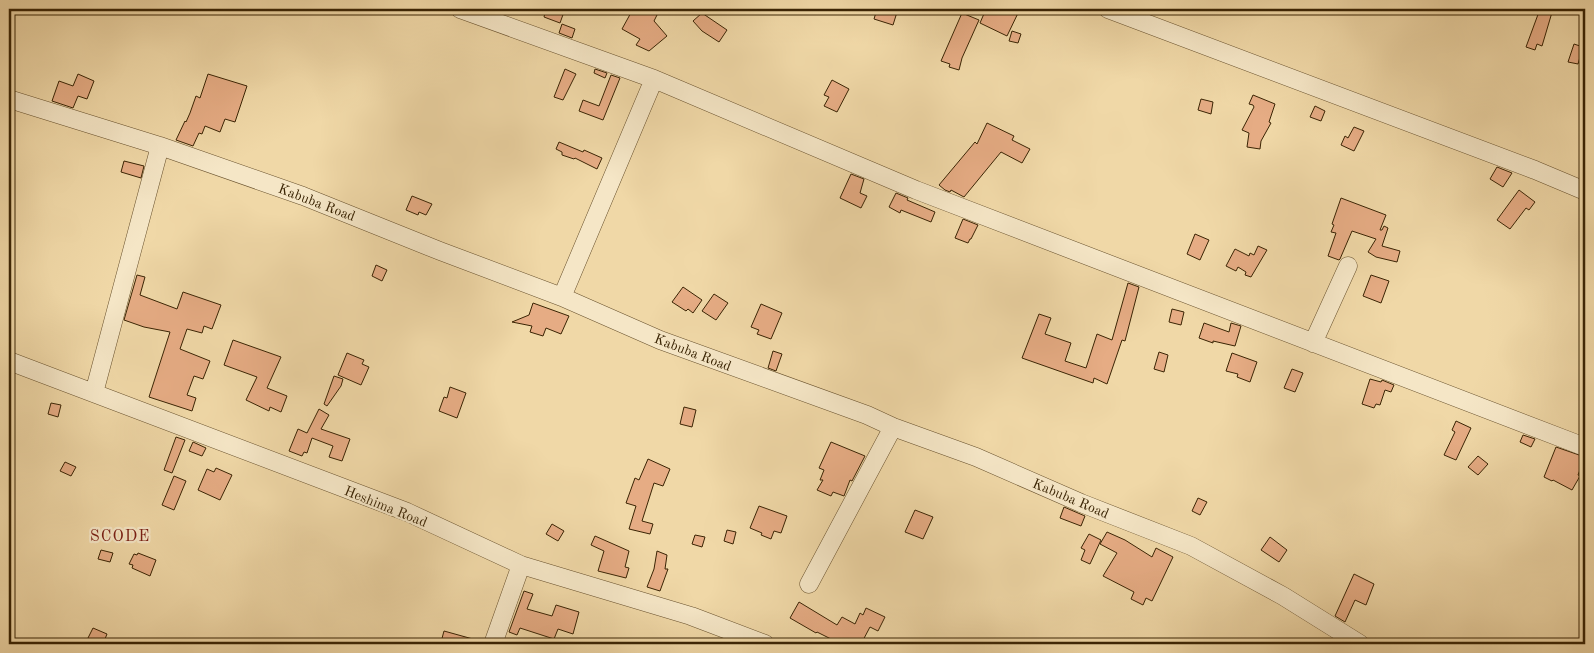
<svg xmlns="http://www.w3.org/2000/svg" width="1594" height="653" font-family="'Old Standard TT',serif">
  <style>
    .building { fill: #e6ac84; stroke: #3a2404 }
    .lines { fill: none; stroke-linecap: round; stroke-linejoin: round }
    .minor-casing { stroke: #68512d; stroke-width: 19 }
    .minor { stroke: #f5e6c6; stroke-width: 18 }
    .labels { text-anchor: middle; stroke-width: 4.5; stroke-linejoin: round; paint-order: stroke }
    .street-label { font-size: 14px; fill: #3a2404; stroke: #f5e6c6 }
    .quarter-label { font-size: 16px; letter-spacing: 1px; fill: #7a1f14; stroke: #f5e6c6 }
  </style>
  <rect width="100%" height="100%" fill="#f0d8a7"/>
  <filter id="stains"><feTurbulence type="fractalNoise" baseFrequency=".004" numOctaves="4"/><feColorMatrix values="0 0 0 0 .2 0 0 0 0 .09 0 0 0 0 .02 0 0 0 .5 -.17"/></filter>
  <radialGradient id="worn" r=".72"><stop offset=".6" stop-color="#630" stop-opacity="0"/><stop offset="1" stop-color="#630" stop-opacity=".3"/></radialGradient>
  <path class="building" d="M546,9H565L560,23L544,17Z
    M633,9H660L654,21L667,36L649,51L636,45L640,39L622,29Z
    M877,9H898L893,25L874,19Z
    M986,9H1020L1007,36L980,23Z
    M1540,9H1553L1542,46L1537,44L1535,50L1526,47Z
    M702,13L727,30L719,42L702,31L693,21Z
    M962,13L979,20L962,58L959,70L949,67L950,64L941,61Z
    M562,24L575,29L572,38L559,33Z
    M1012,31L1021,34L1018,43L1009,41Z
    M1574,44L1583,47L1578,64L1568,62Z
    M565,69L576,74L563,100L554,97Z
    M595,69L607,73L605,78L594,73Z
    M78,74L94,81L87,99L78,96L73,108L52,101L59,81L73,86Z
    M208,74L247,86L235,122L225,119L220,132L205,126L202,134L199,133L193,146L176,140L185,121L186,122L190,113L196,96L200,98Z
    M611,75L620,78L603,120L579,111L583,100L599,106Z
    M832,80L849,89L837,112L824,106L829,97L824,95Z
    M1253,95L1275,104L1269,122L1271,123L1261,141L1260,149L1247,147L1249,133L1242,130L1254,107L1253,105L1249,104Z
    M1201,99L1213,102L1211,114L1198,110Z
    M1315,106L1325,111L1321,121L1310,117Z
    M987,123L1014,136L1012,140L1030,149L1022,163L1001,152L964,197L951,190L950,192L945,190L939,185L975,142L977,144Z
    M1354,127L1364,131L1354,151L1341,145L1345,136L1348,138Z
    M559,142L583,152L584,150L602,158L597,169L575,158L574,159L562,155V152L556,149Z
    M124,161L144,166L141,178L121,172Z
    M1497,167L1512,173L1503,187L1490,179Z
    M851,174L864,179L860,193L867,196L861,208L840,198Z
    M1519,190L1535,202L1529,210L1526,208L1510,229L1497,220Z
    M896,193L908,198L907,200L935,212L931,222L901,210L900,213L889,207Z
    M412,196L432,204L426,215L419,212L418,215L406,210Z
    M1341,198L1386,215L1380,230H1382L1384,226L1388,228L1382,246L1400,251L1397,262L1376,257L1368,252L1376,239L1352,231L1340,259L1339,260L1328,256L1336,233L1331,232L1334,225L1332,224Z
    M963,219L978,225L971,239H970L968,243L955,238Z
    M1195,234L1209,240L1200,260L1187,254Z
    M1258,246L1267,250L1251,277L1245,275L1246,272L1238,267L1236,271L1226,266L1235,249L1249,256L1250,253L1254,255Z
    M376,265L387,270L382,281L372,276Z
    M137,275L145,277L140,295L177,309L183,292L221,305L212,329L204,326L202,333L187,329L180,349L210,361L203,379L194,376L187,395L196,398L192,411L149,397L170,332L144,327L124,320Z
    M1371,275L1389,281L1381,303L1363,296Z
    M1128,283L1139,287L1125,341L1122,340L1107,384L1094,378L1093,383L1022,358L1039,314L1051,318L1045,334L1071,343L1065,361L1086,368L1097,334L1112,340Z
    M683,287L702,300L693,313L688,309L686,311L672,302Z
    M714,294L728,303L716,320L702,311Z
    M533,303L569,316L561,334L546,328L543,336L530,332L532,326L512,322L529,315Z
    M761,304L782,313L771,339L757,334L759,330L751,327Z
    M1172,309L1184,312L1181,325L1169,322Z
    M1204,323L1229,332L1231,323L1241,326L1235,346L1213,341V343L1199,338Z
    M233,340L281,357L267,388L287,396L281,412L270,407L269,411L246,400L257,377L224,365Z
    M773,351L782,354L776,371L768,368Z
    M1159,352L1168,355L1164,372L1154,369Z
    M347,353L364,360L362,364L369,367L361,385L338,375Z
    M1232,353L1257,362L1250,382L1237,377L1238,374L1226,371Z
    M1292,369L1303,373L1295,392L1284,388Z
    M334,376L343,379L341,386L327,406L324,404Z
    M1370,379L1381,382L1382,380L1394,385L1391,392L1385,390L1380,405L1376,404L1374,408L1362,404Z
    M450,387L466,393L457,418L439,411L444,397L447,398Z
    M51,403L61,405L58,417L48,414Z
    M684,407L696,410L692,427L680,424Z
    M319,409L329,415L321,429L350,439L342,461L329,457L333,446L312,438L307,453L304,452L302,456L289,451L298,429L307,433Z
    M1456,421L1471,428L1456,460L1444,455L1455,432L1452,430Z
    M1523,435L1535,439L1531,447L1520,442Z
    M176,437L185,440L172,473L164,470Z
    M193,442L206,448L202,456L189,451Z
    M831,442L865,456L852,481L850,480L844,496L833,492L831,496L817,490L823,480H820L824,470L819,468Z
    M1556,447L1585,457L1578,475L1580,476L1572,490L1553,480L1552,481L1544,477Z
    M1478,456L1488,464L1478,475L1468,467Z
    M648,459L670,469L663,486L654,483L642,521L653,524L650,534L629,529L636,506L626,503L635,478L639,480Z
    M65,462L76,467L71,476L60,471Z
    M216,468L232,475L220,500L198,490L207,469L214,472Z
    M174,476L186,481L174,510L162,505Z
    M1198,498L1207,502L1200,515L1192,511Z
    M759,506L787,516L781,533L774,531L771,539L761,535L762,533L750,528Z
    M1064,507L1085,516L1081,526L1060,518Z
    M915,510L933,517L923,539L905,532Z
    M552,524L564,531L558,541L546,534Z
    M727,530L736,532L733,544L724,541Z
    M1107,532L1125,540L1152,557L1156,548L1173,557L1152,601L1146,598L1143,605L1131,599L1134,592L1103,576L1117,553L1100,544Z
    M1089,534L1101,540L1090,564L1081,560L1085,550L1081,548Z
    M695,535L705,537L702,547L692,544Z
    M595,536L629,551L625,567L629,568L626,578L598,571L604,551L591,545Z
    M1270,537L1287,550L1279,562L1261,550Z
    M101,550L113,553L110,562L98,559Z
    M657,551L667,555L665,569H668L660,591L647,587L654,569Z
    M138,553L156,560L150,576L132,568L133,565L129,564L134,554L137,555Z
    M1354,574L1374,584L1366,605L1355,600L1345,622L1335,616Z
    M524,591L533,594L527,609L552,616L556,605L579,612L573,634L558,629L554,639L520,628L517,635L509,632Z
    M799,602L837,625L842,617L855,624L860,613L863,615L866,608L885,617L878,631L870,627L861,644H841L817,632L816,633L790,618Z
    M93,628L107,634L103,644H85Z
    M444,631L480,641V644H450L441,642Z"/>
  <g class="lines">
    <g class="minor-casing">
      <path id="minor" d="M460,9L654,79L916,190L1585,447
        M1108,9L1535,170L1585,191
        M9,99L160,146L303,196L440,251L562,297L660,340L867,415L893,427L976,457L1081,503L1191,546L1283,596L1360,644
        M562,297L654,79
        M1313,343L1348,266
        M9,361L407,512L521,565L691,616L765,644
        M94,393L160,146
        M809,584L893,427
        M493,644L521,565"/>
    </g>
    <use href="#minor" class="minor"/>
  </g>
  <g class="labels">
    <g class="street-label">
      <text transform="translate(317 202) rotate(21)" y="5">Kabuba Road</text>
      <text transform="translate(693 352) rotate(21)" y="5">Kabuba Road</text>
      <text transform="translate(1071 498) rotate(23)" y="5">Kabuba Road</text>
      <text transform="translate(386 506) rotate(22)" y="5">Heshima Road</text>
    </g>
    <g class="quarter-label">
      <text x="120" y="541">SCODE</text>
    </g>
  </g>
  <rect width="1594" height="653" fill="none" stroke="#f0d8a7" stroke-width="30"/>
  <rect x="10" y="10" width="1574" height="633" fill="none" stroke="#3a2404" stroke-width="2.5"/>
  <rect x="15" y="15" width="1564" height="623" fill="none" stroke="#3a2404"/>
  <rect width="100%" height="100%" filter="url(#stains)"/>
  <rect width="100%" height="100%" fill="url(#worn)"/>
</svg>
